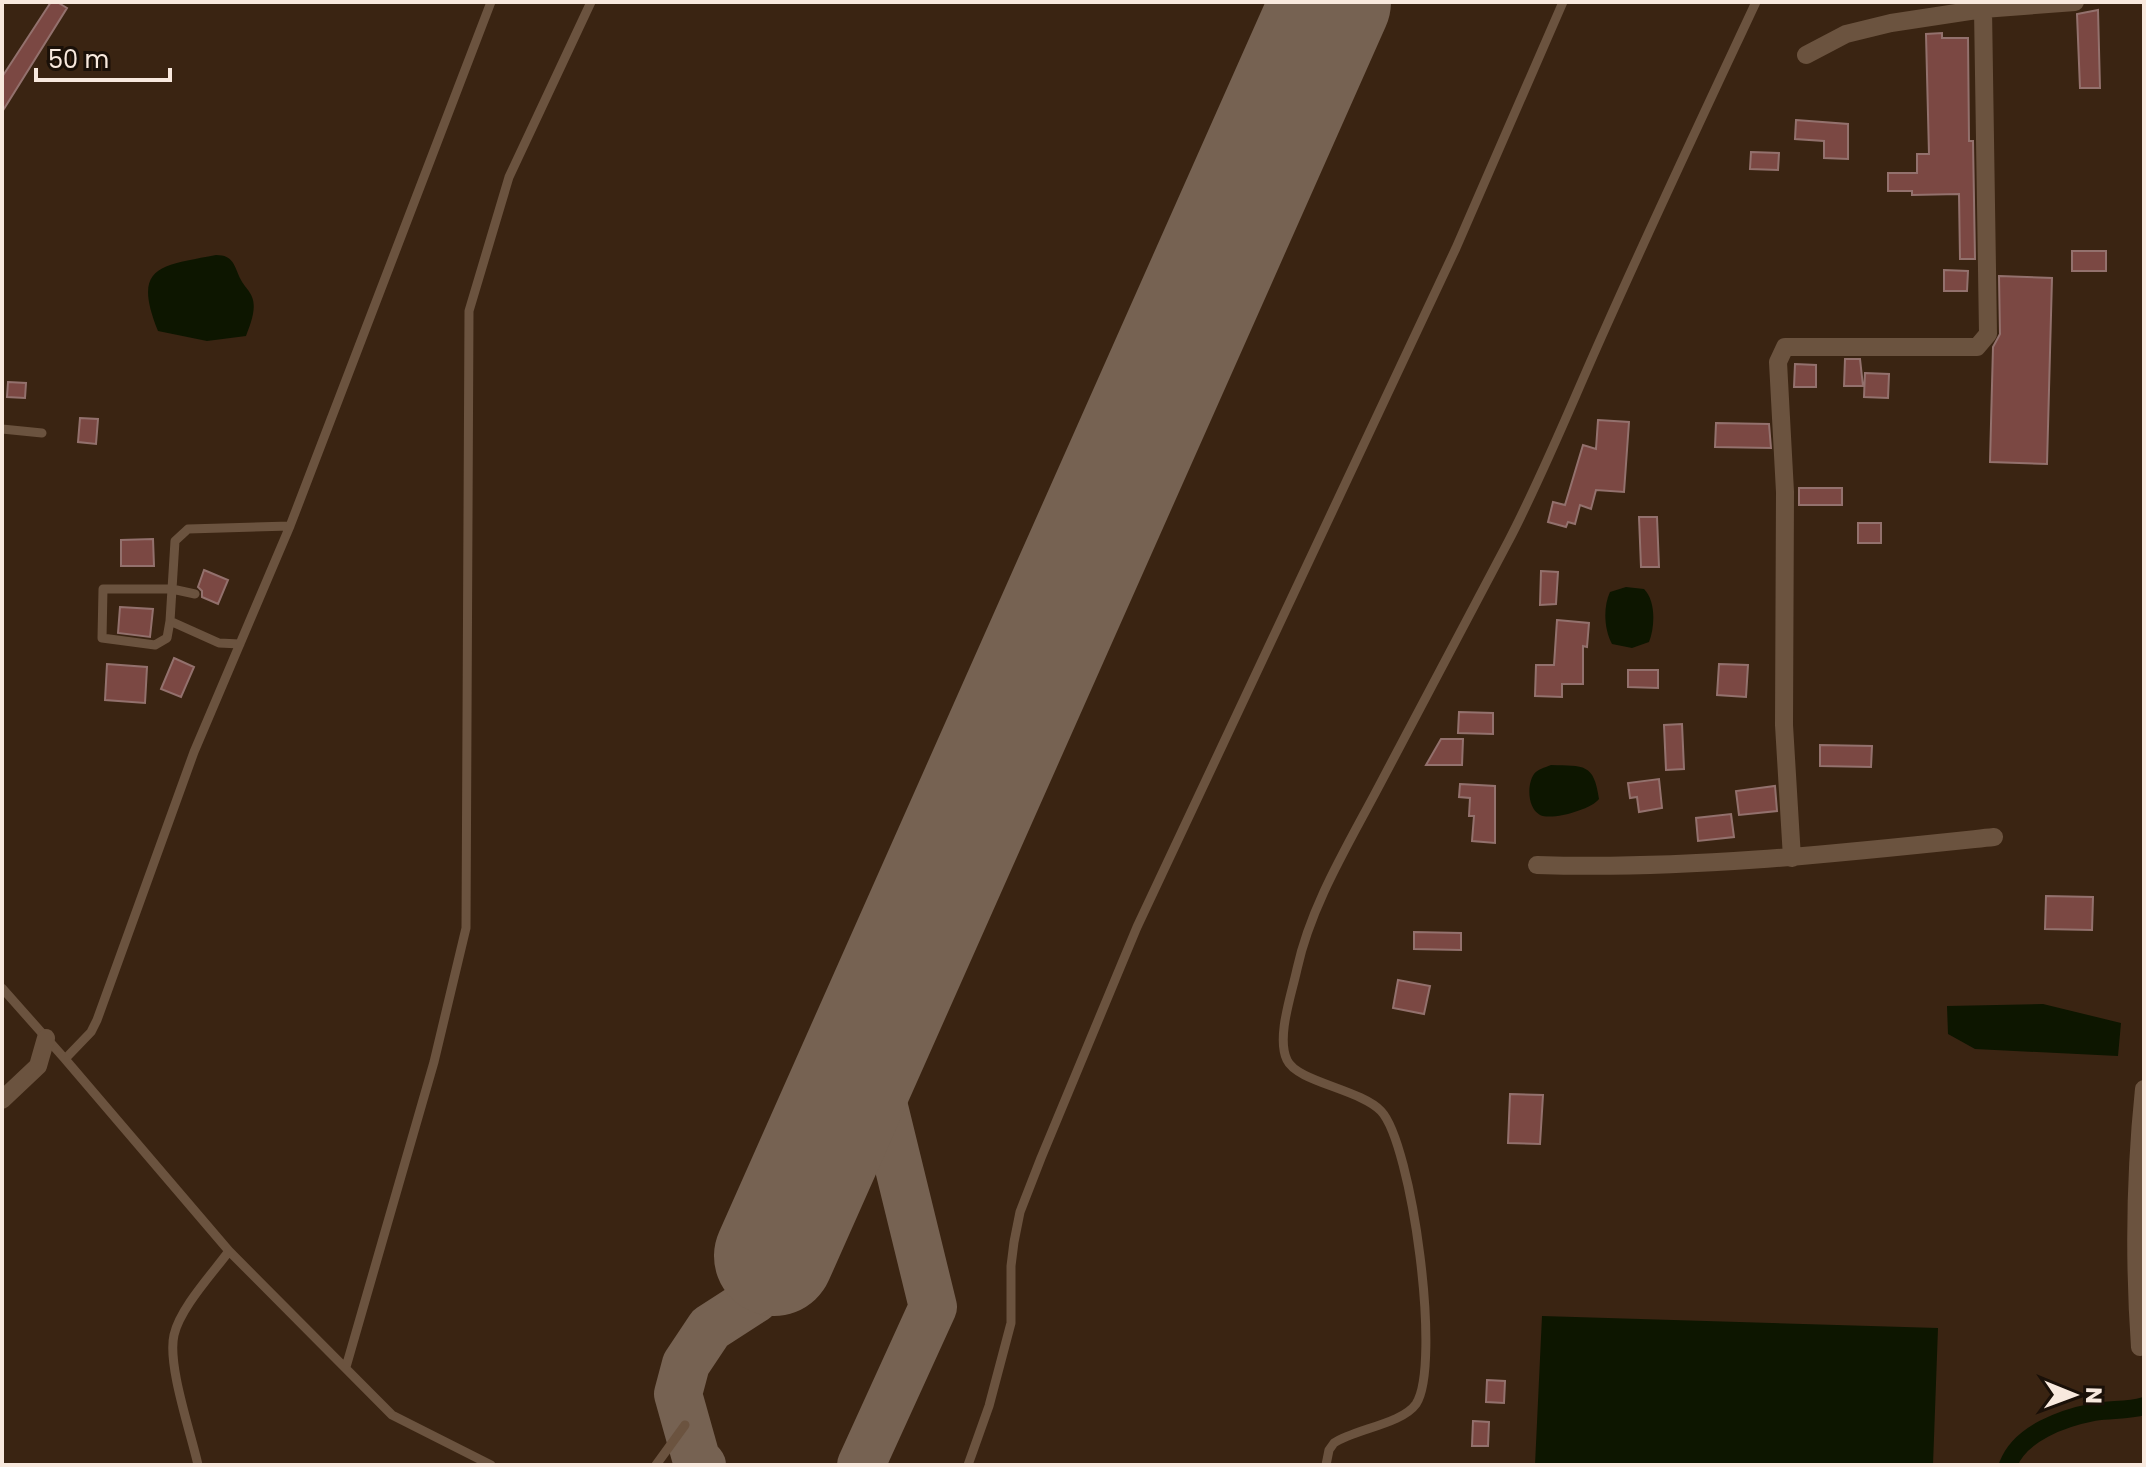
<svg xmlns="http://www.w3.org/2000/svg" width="2146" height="1467" font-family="Poppins,sans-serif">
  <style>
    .water { fill: #0d1600 }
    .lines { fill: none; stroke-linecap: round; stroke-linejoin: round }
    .canal { stroke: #0d1600; stroke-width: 18 }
    .taxiway { stroke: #766252; stroke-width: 48 }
    .runway { stroke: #766252; stroke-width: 120 }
    .building { fill: #7b4843; stroke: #93716d; stroke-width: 2 }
    .service { stroke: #6b533f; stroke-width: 9 }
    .minor { stroke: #6b533f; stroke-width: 18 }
  </style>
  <rect width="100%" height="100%" fill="#3a2412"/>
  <path class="water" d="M216,255C234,255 234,266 241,280C244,286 250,291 252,297C257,309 250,325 246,336L207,341L158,331C132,266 159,266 216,255Z
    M1626,587L1644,589C1656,601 1655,627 1649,642L1632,648L1612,644C1604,629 1603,607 1610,592Z
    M1551,765C1584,766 1594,763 1599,799C1592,809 1552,821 1540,815C1527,808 1527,784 1534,774C1538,769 1544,768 1551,765Z
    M2043,1004L2121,1023L2118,1056L1975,1049L1948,1034L1947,1006Z
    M1542,1316L1938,1328L1933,1465H1535Z"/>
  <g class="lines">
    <path class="canal" d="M2008,1465C2020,1433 2063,1418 2094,1412C2111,1409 2128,1411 2144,1406"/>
    <path class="taxiway" d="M1292,88C1300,58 1304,33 1300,2
      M702,1465L696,1458L678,1394L686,1364L710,1328L755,1299L774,1256
      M861,1465L933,1307L873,1062V1032"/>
    <path class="runway" d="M774,1256L1331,2"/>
  </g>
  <path class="building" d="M51,2H57L67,8L2,112V77Z
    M2098,10L2100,88H2080L2077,14Z
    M1942,33V38H1968L1969,141H1973L1975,259H1960L1959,194L1912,195V191H1888V173H1917V154H1929L1926,34Z
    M1796,120L1848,124V159L1824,158V141L1795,139Z
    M1751,152L1779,153L1778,170L1750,169Z
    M2072,251H2106V271H2072Z
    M1944,270L1968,271L1967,291H1944Z
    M1999,276L2052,278L2047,464L1990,462L1993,347L2000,334Z
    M1845,359H1860L1863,386H1844Z
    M1795,364L1816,365V387H1794Z
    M1865,373L1889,374L1888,398L1864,397Z
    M8,382L26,383L25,398L7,397Z
    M80,418L98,419L96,444L78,442Z
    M1598,420L1629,422L1624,492L1596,490L1591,509L1580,505L1575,524L1568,522L1566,527L1548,522L1553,502L1565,505L1583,445L1596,449Z
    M1716,423L1769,424L1771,448L1715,447Z
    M1799,488H1842V505H1799Z
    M1639,517H1657L1659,567H1641Z
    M1858,523H1881V543H1858Z
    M153,539L154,566H121V540Z
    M204,570L228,580L218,604L202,597V591L198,587Z
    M1541,571L1558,572L1556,604L1540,605Z
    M120,607L153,609L150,637L118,633Z
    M1557,620L1589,623L1587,647L1583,646V684H1562V697L1535,696L1536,665H1554Z
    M174,658L194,667L181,697L161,689Z
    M107,664L147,667L145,703L105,700Z
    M1719,664L1748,665L1746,697L1717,695Z
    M1628,670H1658V688L1628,687Z
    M1459,712L1493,713V734L1458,733Z
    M1682,724L1684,769L1666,770L1664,725Z
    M1441,739H1463L1462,765H1426Z
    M1820,745L1872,746L1871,767L1820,766Z
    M1659,779L1662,808L1639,812L1637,797L1630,798L1628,783Z
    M1460,784L1495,786V843L1472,841L1474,816H1469L1470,798L1459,797Z
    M1775,786L1777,811L1739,815L1736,791Z
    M1731,814L1734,837L1698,841L1696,818Z
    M2046,896L2093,897L2092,930L2045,929Z
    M1414,932L1461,933V950L1414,949Z
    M1398,980L1430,986L1424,1014L1393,1008Z
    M1510,1094L1543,1095L1540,1144L1508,1143Z
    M1487,1380L1505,1381L1504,1403L1486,1402Z
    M1473,1421L1489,1422L1488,1446H1472Z"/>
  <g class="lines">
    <path class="service" d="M2,429L42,433
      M290,526L194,752L97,1020L91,1032L65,1059L229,1251L392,1415L491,1465
      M170,621L167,638L155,645L102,638L103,589H172L195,594
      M240,644L219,643L170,621L175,541L188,529L290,526L491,2
      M2,988L65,1059
      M346,1367L434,1062L466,928L469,311L509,177L591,2
      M198,1465C191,1433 167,1365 174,1335C180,1308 213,1273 229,1251
      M656,1465L685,1425
      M968,1465L989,1406L1011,1323V1266L1014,1242L1020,1212L1041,1158L1137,927L1456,248L1563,2
      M1326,1465L1329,1450L1334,1443C1355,1429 1402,1424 1416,1404C1442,1365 1412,1144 1381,1111C1360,1089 1297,1082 1287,1060C1276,1037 1292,993 1297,969C1311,905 1348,845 1379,786C1422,705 1465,624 1508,542C1544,473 1573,400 1605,329C1654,219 1705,111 1756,2"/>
    <path class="minor" d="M1806,55L1846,34L1891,23L1983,9
      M1792,858L1784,725L1785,492L1778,362L1785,347H1977L1988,334L1983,9L2075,2
      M1537,865C1690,870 1842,853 1994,837
      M2,1100L38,1066L46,1038
      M2140,1347C2134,1261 2135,1175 2144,1089"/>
  </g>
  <rect width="2146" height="1467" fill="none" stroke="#f8e9de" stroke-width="8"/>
  <g transform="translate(2074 1395) rotate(91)" stroke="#1a1008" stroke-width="6" paint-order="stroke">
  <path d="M0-6L14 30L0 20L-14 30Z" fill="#f8e9de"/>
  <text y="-12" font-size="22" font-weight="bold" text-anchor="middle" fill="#f8e9de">N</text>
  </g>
  <path d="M36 68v12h134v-12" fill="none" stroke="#f8e9de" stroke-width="4"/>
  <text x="48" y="68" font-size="24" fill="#f8e9de" stroke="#1a1008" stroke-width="6" paint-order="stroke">50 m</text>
</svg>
